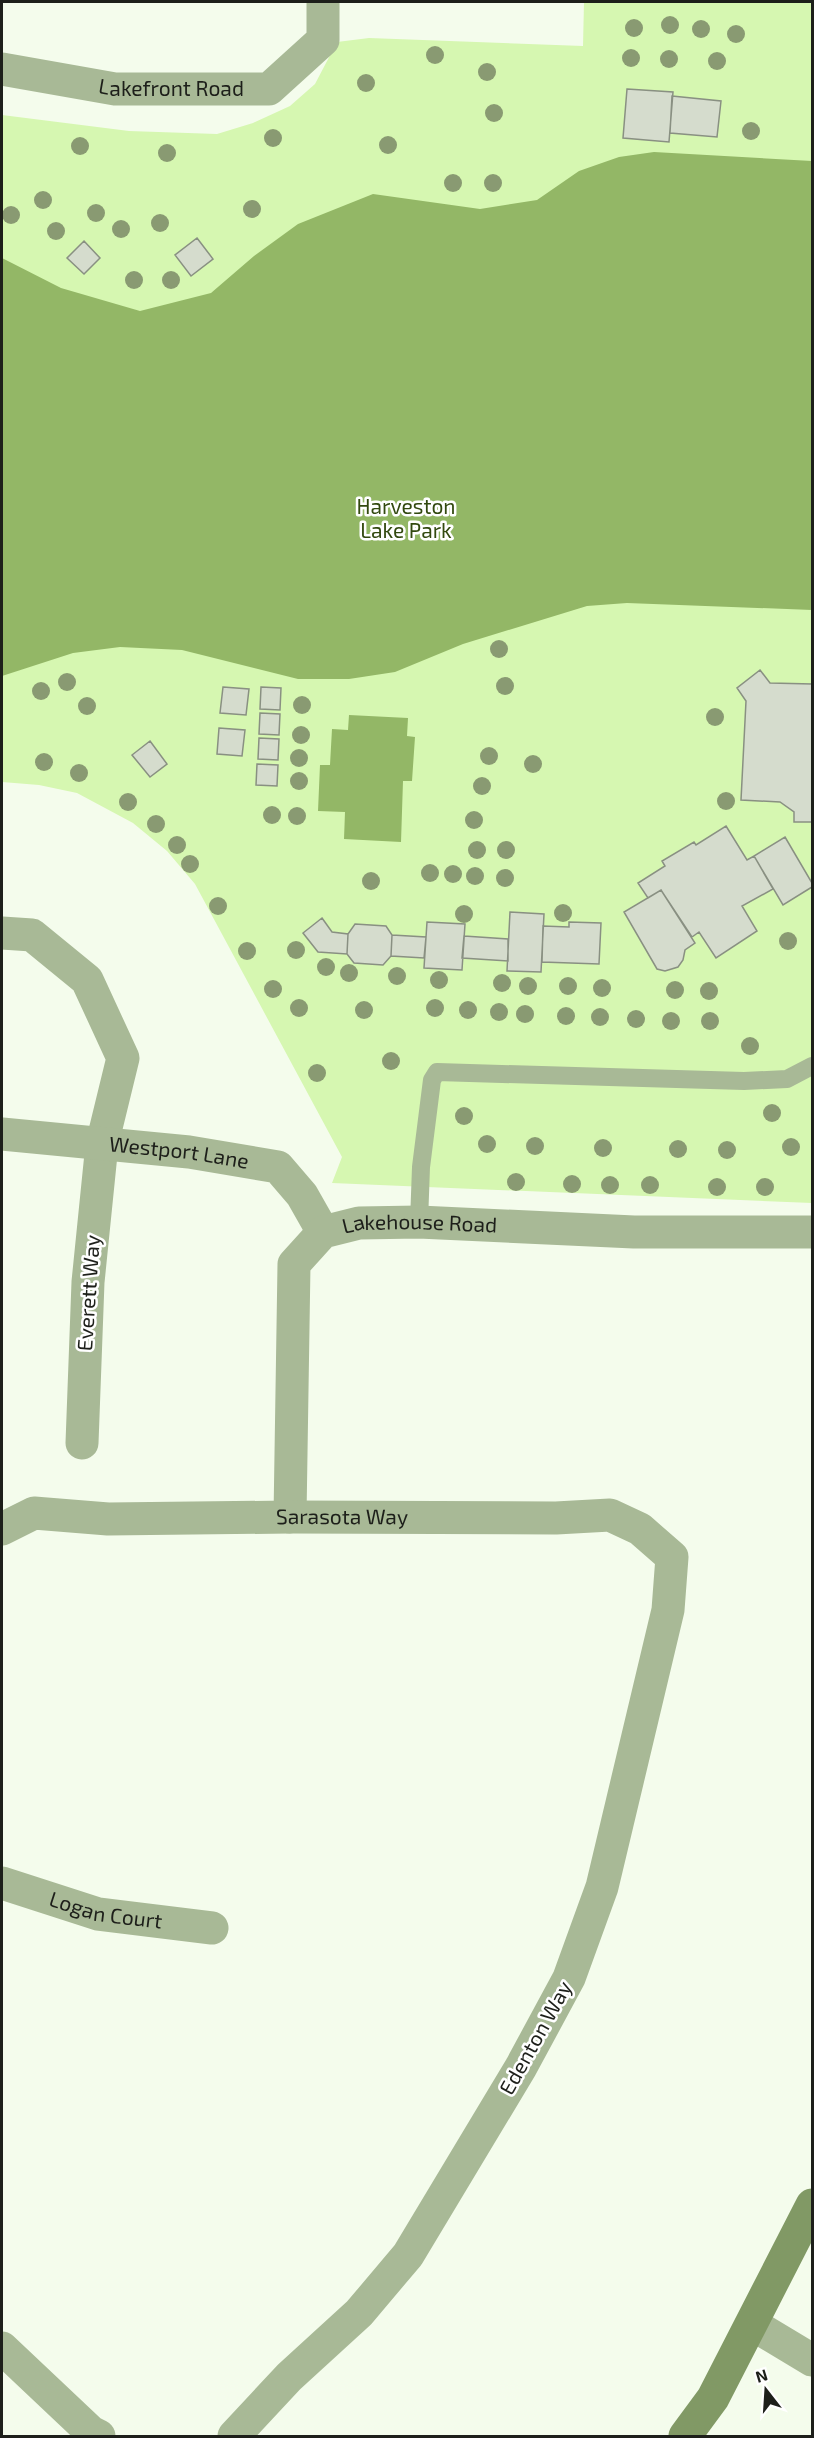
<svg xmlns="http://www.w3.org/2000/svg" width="814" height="2438" font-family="'Exo 2',sans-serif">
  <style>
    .green { fill: #d6f7b1 }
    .water { fill: #93b766 }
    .building { fill: #d5dccd; stroke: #899082; stroke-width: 1.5 }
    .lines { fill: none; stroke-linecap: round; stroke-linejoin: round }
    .lane { stroke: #a8b996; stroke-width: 18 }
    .street { stroke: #a8b996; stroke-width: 33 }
    .secondary { stroke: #819965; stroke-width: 33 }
    .tree { fill: #899a72 }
    .labels { text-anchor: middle; stroke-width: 5; stroke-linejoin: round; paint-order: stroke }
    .street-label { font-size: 21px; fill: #1d1f1a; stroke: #fff }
    .park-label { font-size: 21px; fill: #32490f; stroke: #fff }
  </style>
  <rect width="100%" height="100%" fill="#f4fcec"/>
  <path class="green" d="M584,2H812V1203L332,1183L342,1157L195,884L167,851L133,823L77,793L39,785L2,782V115L129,131L217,134L253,123L290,106L315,84L337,42L369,38L583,46Z"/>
  <path class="water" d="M654,152L812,161V610L627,603L587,606L463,644L395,672L349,679H298L182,650L120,647L73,653L2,676V258L61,288L140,311L211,293L254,256L298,224L373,194L480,209L537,200L579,171L619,157Z
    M349,715L408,718L407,736L415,737L412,781H403L401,842L344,839L345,812L318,811L320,765H330L332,729L348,730Z"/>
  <path class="building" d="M627,89L673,92L669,142L623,138Z
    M672,96L721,101L717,137L670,133Z
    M197,238L213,259L191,276L175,255Z
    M84,241L100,258L84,274L67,258Z
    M760,670L770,683L812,684V822H794V812L780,802L741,800L746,701L737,688Z
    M223,687L249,689L246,715L220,713Z
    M261,687L281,688L280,710L260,709Z
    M260,713L280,714L279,735L259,734Z
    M219,728L245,730L242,756L217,754Z
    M259,738L279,739L278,760L258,759Z
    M150,741L167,764L150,777L132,755Z
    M257,764L278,765L277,786L256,785Z
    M726,826L747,860L754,856L773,889L742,906L757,931L716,958L699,932L692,937L661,890L648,898L638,883L665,866L662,861L694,842L696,845Z
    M785,837L812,883V887L783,905L754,856Z
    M661,890L695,943L685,950L683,960L678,967L665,971L657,969L624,912Z
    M510,912L544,914L541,972L507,971Z
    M322,918L332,932L348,934L347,954L318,952L303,933Z
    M427,922L465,924L462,970L424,968Z
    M569,922L601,923L599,964L542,962L543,926L569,927Z
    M355,924L386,926L392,935L391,956L383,965L354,963L347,954L348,934Z
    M392,935L426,937L424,958L391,956Z
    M464,936L508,939V961L462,958Z"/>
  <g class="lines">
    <path class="lane" d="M419,1222L421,1167L432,1080L437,1072L744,1081L787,1079L812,1066"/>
    <g class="street">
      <path id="s1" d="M2,69L115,89H269L323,40V2"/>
      <path d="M2,933L32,935L87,980L123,1058L102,1144L88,1282L82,1443"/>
      <path id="s2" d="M2,1134L189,1152L278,1167L302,1195L323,1232"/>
      <path id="s3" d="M290,1517L294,1264L323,1232L359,1223L419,1222L634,1232H812"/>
      <path id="s4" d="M2,1529L34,1513L108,1519L290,1517L556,1518L610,1515L640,1529L672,1557L668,1610L602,1887L569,1978L521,2067L408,2255L359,2313L289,2377L234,2436"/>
      <path id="s5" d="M2,1883L98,1914L212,1928"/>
      <path d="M752,2324L812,2360"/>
      <path d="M2,2348L91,2432L99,2436"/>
    </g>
    <path class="secondary" d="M685,2436L713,2398L812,2205"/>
  </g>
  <g class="tree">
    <circle cx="670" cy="25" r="9"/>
    <circle cx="634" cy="28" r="9"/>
    <circle cx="701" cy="29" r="9"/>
    <circle cx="736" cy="34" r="9"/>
    <circle cx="435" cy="55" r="9"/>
    <circle cx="631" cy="58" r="9"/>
    <circle cx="669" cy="59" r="9"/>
    <circle cx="717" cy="61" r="9"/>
    <circle cx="487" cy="72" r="9"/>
    <circle cx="366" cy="83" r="9"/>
    <circle cx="494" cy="113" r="9"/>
    <circle cx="751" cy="131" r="9"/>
    <circle cx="273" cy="138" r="9"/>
    <circle cx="388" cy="145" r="9"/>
    <circle cx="80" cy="146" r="9"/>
    <circle cx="167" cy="153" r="9"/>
    <circle cx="453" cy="183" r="9"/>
    <circle cx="493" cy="183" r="9"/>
    <circle cx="43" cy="200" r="9"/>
    <circle cx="252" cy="209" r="9"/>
    <circle cx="96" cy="213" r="9"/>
    <circle cx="11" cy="215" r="9"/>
    <circle cx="160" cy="223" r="9"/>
    <circle cx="121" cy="229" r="9"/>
    <circle cx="56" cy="231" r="9"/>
    <circle cx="134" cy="280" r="9"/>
    <circle cx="171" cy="280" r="9"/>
    <circle cx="499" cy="649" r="9"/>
    <circle cx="67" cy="682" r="9"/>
    <circle cx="505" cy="686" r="9"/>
    <circle cx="41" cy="691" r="9"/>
    <circle cx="302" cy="705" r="9"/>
    <circle cx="87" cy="706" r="9"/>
    <circle cx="715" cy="717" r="9"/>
    <circle cx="301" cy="735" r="9"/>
    <circle cx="489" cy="756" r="9"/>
    <circle cx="299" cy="758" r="9"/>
    <circle cx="44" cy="762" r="9"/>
    <circle cx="533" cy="764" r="9"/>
    <circle cx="79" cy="773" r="9"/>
    <circle cx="299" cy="781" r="9"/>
    <circle cx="482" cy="786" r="9"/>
    <circle cx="726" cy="801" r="9"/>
    <circle cx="128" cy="802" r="9"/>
    <circle cx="272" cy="815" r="9"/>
    <circle cx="297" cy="816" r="9"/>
    <circle cx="474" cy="820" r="9"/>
    <circle cx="156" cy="824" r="9"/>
    <circle cx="177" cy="845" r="9"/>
    <circle cx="477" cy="850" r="9"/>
    <circle cx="506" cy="850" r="9"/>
    <circle cx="190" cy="864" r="9"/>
    <circle cx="430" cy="873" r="9"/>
    <circle cx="453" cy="874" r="9"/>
    <circle cx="475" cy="876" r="9"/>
    <circle cx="505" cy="878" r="9"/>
    <circle cx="371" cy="881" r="9"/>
    <circle cx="218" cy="906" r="9"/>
    <circle cx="563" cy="913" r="9"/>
    <circle cx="464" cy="914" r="9"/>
    <circle cx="788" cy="941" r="9"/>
    <circle cx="296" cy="950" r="9"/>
    <circle cx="247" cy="951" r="9"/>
    <circle cx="326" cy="967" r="9"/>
    <circle cx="349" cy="973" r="9"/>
    <circle cx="397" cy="976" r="9"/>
    <circle cx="439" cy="980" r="9"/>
    <circle cx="502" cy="983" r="9"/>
    <circle cx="528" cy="986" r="9"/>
    <circle cx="568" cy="986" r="9"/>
    <circle cx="602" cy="988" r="9"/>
    <circle cx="273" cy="989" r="9"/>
    <circle cx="675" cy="990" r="9"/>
    <circle cx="709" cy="991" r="9"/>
    <circle cx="299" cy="1008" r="9"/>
    <circle cx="435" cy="1008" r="9"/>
    <circle cx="364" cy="1010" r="9"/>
    <circle cx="468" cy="1010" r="9"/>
    <circle cx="499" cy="1012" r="9"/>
    <circle cx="525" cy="1014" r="9"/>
    <circle cx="566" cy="1016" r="9"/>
    <circle cx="600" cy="1017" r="9"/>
    <circle cx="636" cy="1019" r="9"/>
    <circle cx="671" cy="1021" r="9"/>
    <circle cx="710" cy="1021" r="9"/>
    <circle cx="750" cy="1046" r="9"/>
    <circle cx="391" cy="1061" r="9"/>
    <circle cx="317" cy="1073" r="9"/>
    <circle cx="772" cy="1113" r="9"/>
    <circle cx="464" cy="1116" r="9"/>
    <circle cx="487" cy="1144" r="9"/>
    <circle cx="535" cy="1146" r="9"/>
    <circle cx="791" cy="1147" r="9"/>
    <circle cx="603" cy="1148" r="9"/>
    <circle cx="678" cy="1149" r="9"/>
    <circle cx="727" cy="1150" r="9"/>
    <circle cx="516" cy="1182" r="9"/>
    <circle cx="572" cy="1184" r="9"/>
    <circle cx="610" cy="1185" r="9"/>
    <circle cx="650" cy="1185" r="9"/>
    <circle cx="717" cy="1187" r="9"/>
    <circle cx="765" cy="1187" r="9"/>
  </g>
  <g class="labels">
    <g class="street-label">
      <text dy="7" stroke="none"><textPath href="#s1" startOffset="171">Lakefront Road</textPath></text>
      <text dy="7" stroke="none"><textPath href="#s2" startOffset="178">Westport Lane</textPath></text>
      <text dy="7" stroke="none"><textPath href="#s3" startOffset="394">Lakehouse Road</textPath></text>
      <text transform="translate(89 1293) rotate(-86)" y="7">Everett Way</text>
      <text dy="7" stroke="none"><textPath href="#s4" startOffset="344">Sarasota Way</textPath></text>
      <text dy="7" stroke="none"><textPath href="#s5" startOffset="108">Logan Court</textPath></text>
      <text transform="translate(536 2038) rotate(-61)" y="7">Edenton Way</text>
    </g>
    <g class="park-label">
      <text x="406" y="514">Harveston<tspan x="406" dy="24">Lake Park</tspan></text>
    </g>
  </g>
  <rect width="814" height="2438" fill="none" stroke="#1d1f1a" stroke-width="6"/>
  <g transform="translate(766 2390) rotate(343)" stroke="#ffffff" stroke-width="4.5" paint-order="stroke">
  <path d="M0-4.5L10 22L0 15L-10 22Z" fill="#1d1f1a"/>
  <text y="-9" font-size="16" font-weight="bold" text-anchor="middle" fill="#1d1f1a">N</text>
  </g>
</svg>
